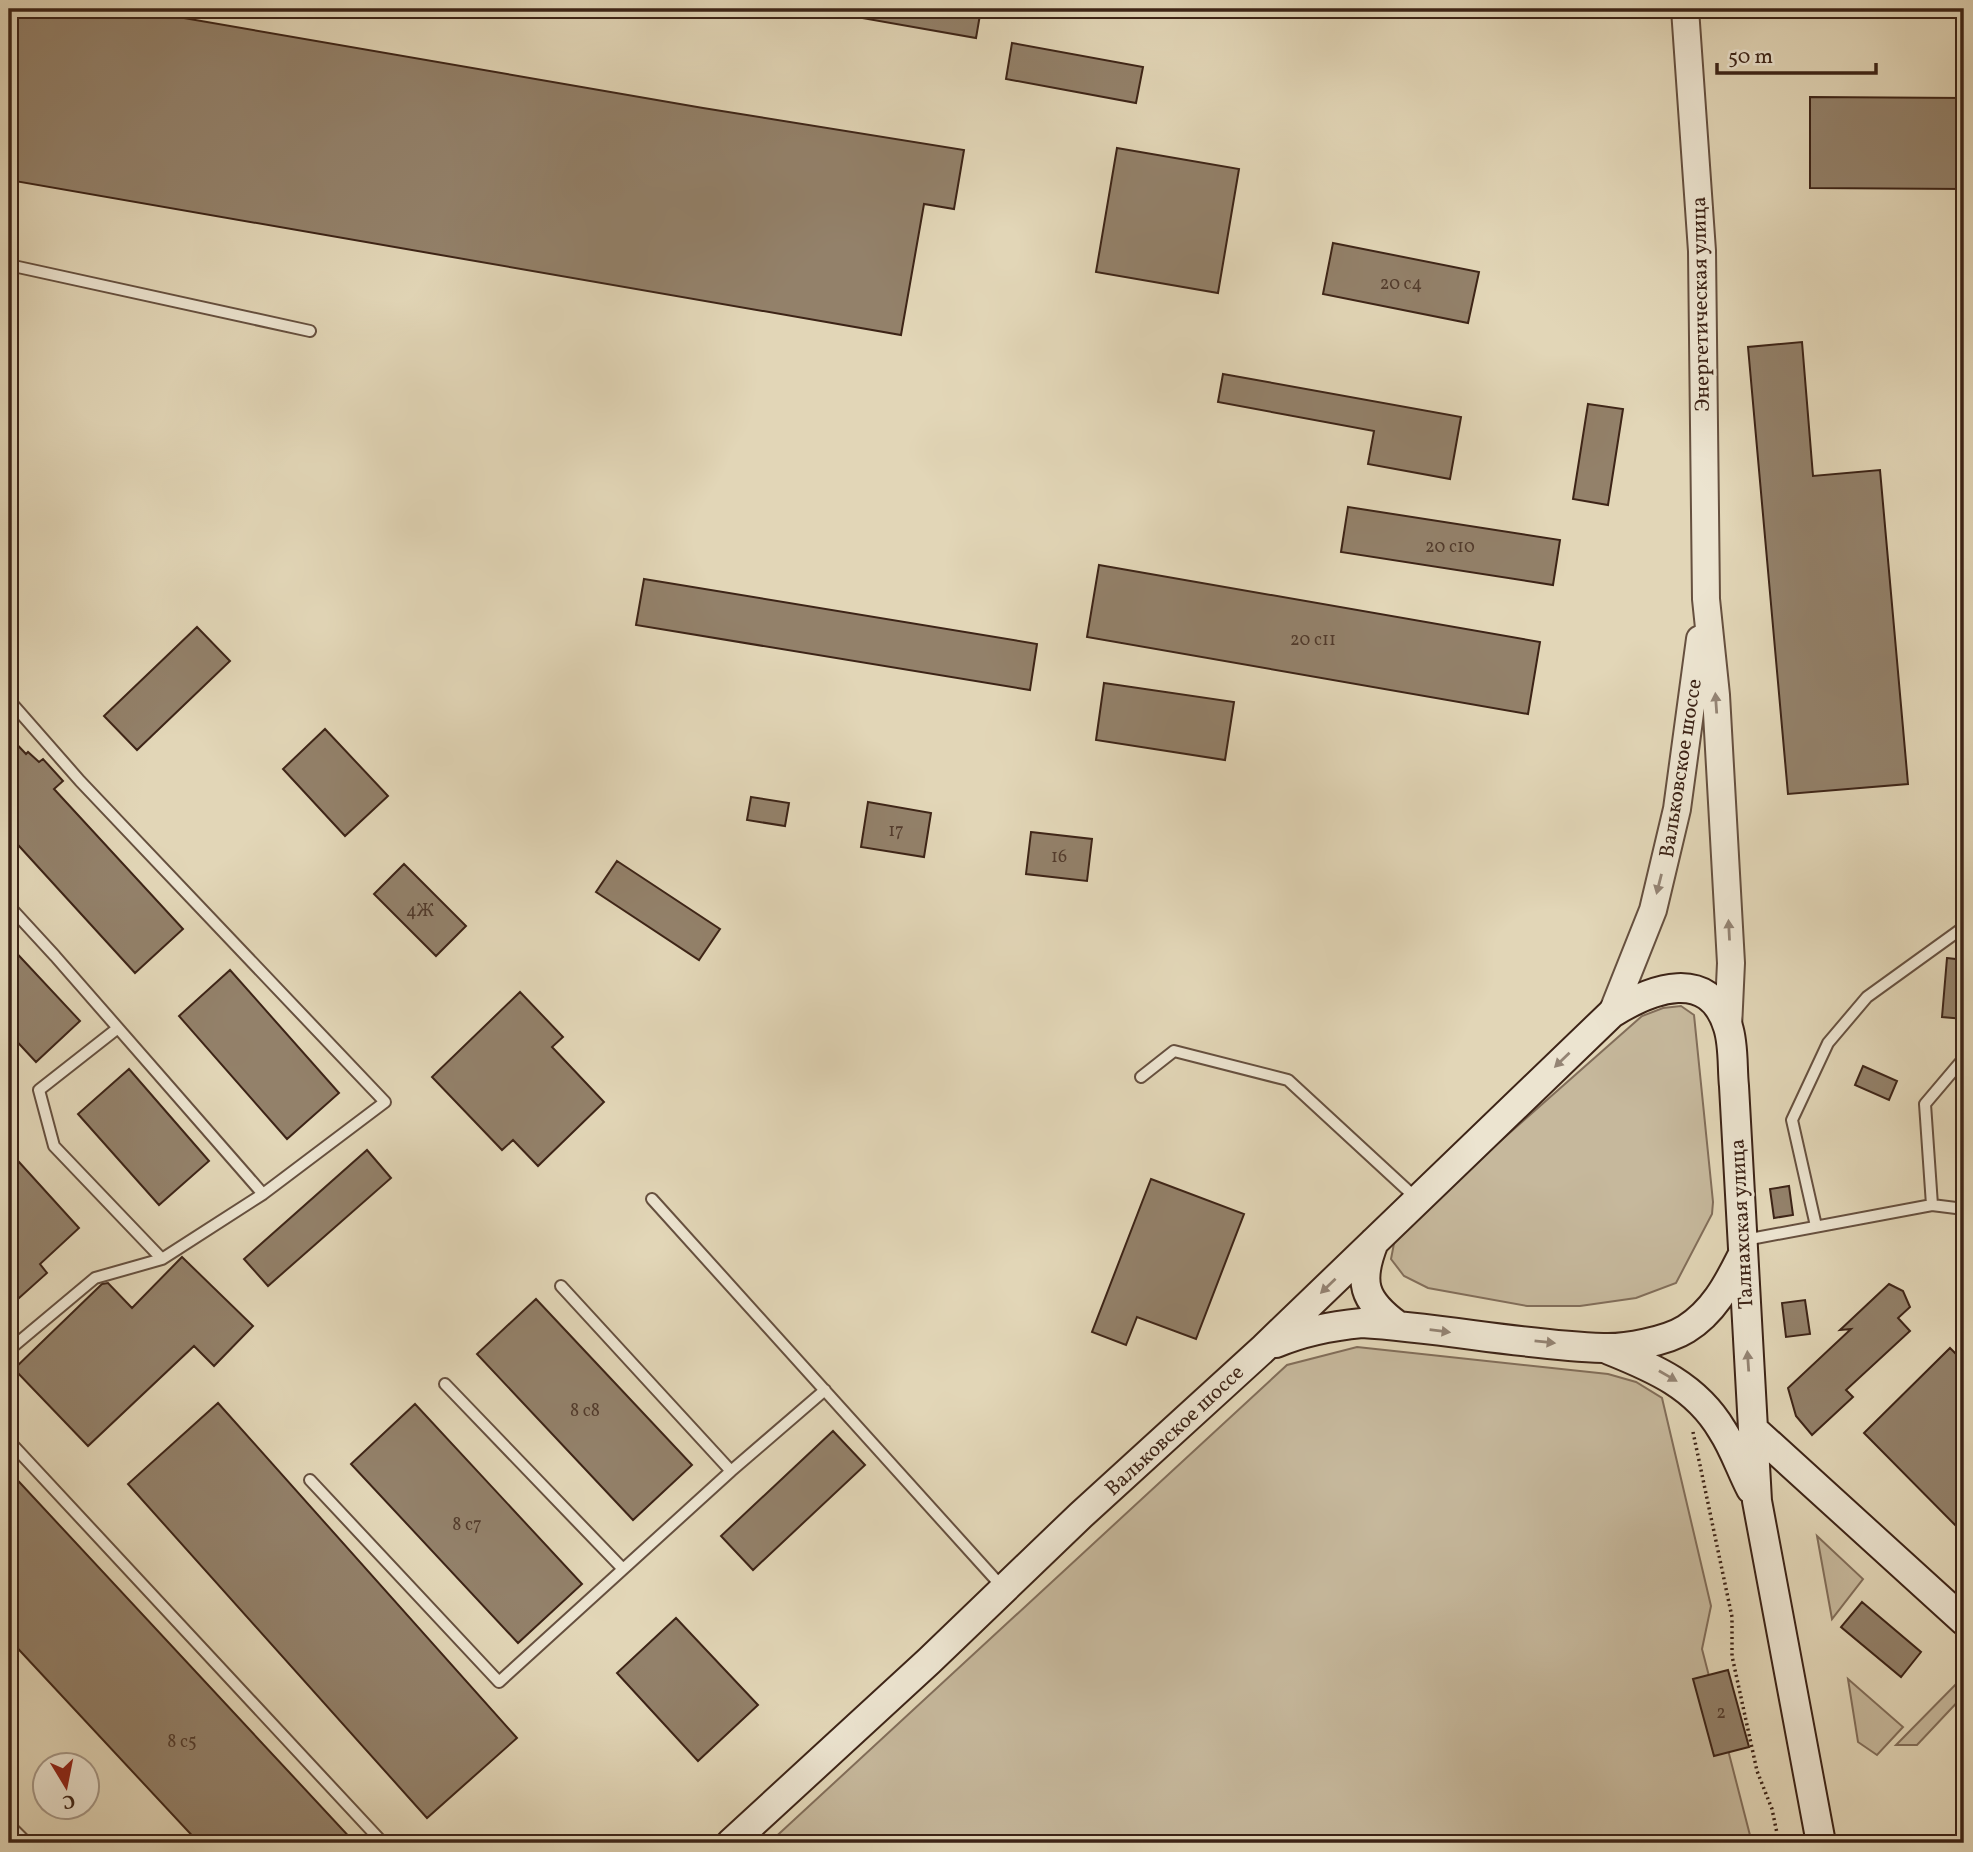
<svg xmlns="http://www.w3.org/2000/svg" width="1973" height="1852" font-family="Vollkorn,serif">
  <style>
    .green { fill: #c6b89c; stroke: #826e5a; stroke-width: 2 }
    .building { fill: #93816a; stroke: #3d2417; stroke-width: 2 }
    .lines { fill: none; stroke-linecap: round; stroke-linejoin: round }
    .service-casing { stroke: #66503f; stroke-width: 14 }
    .tertiary-casing { stroke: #66503f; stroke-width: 30 }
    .secondary-casing { stroke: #3d2417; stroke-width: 32 }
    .path { stroke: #3d2417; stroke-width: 3.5; stroke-dasharray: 2 3.5; stroke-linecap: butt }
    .service { stroke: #ece4d0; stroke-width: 10 }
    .tertiary { stroke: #ece4d0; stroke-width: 26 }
    .secondary { stroke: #ece4d0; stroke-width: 28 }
    .oneway { fill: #948474 }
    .labels { text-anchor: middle; stroke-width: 6; stroke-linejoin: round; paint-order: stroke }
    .number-label { font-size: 18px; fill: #523b2c }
    .street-label { font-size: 21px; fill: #3d2417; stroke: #ece4d0 }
  </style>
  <rect width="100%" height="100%" fill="#e2d6b7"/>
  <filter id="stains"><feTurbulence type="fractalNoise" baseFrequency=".00286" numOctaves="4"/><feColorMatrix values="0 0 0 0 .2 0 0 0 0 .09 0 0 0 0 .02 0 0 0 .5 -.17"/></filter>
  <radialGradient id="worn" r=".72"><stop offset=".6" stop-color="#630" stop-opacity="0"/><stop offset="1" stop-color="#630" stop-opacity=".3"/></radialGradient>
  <path class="green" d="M1681,1006L1694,1015L1713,1202L1712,1214L1676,1283L1636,1298L1580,1306H1527L1428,1288L1404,1276L1391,1259L1396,1233L1642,1016L1663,1008Z
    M1357,1347L1608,1374L1636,1382L1662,1398L1711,1606L1702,1649L1752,1843H769L1287,1365Z
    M1817,1536L1863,1579L1832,1619Z
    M1964,1676V1695L1917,1745H1896Z
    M1848,1679L1903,1727L1877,1755L1858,1742Z"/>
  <path class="building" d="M9,9H132L703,108L964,150L954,209L924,204L901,335L9,180Z
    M863,9H981L976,38L862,18Z
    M1012,43L1143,67L1136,103L1006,79Z
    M1810,97L1964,98V189L1810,188Z
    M1117,148L1239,169L1218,293L1096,272Z
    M1333,243L1479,272L1468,323L1323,294Z
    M1802,342L1813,476L1880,470L1908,784L1788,794L1748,347Z
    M1223,374L1461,417L1450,479L1368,464L1374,431L1218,402Z
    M1588,404L1623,409L1608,505L1573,499Z
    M1348,507L1560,540L1553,585L1341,552Z
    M1099,565L1540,642L1528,714L1087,637Z
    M644,579L1037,644L1030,690L636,625Z
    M197,627L230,661L137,750L104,716Z
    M1104,683L1234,702L1225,760L1096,740Z
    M325,729L388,796L345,836L283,769Z
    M9,736L26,754L28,752L39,762L43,759L63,781L54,789L183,929L135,973L9,835Z
    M751,797L789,803L785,826L747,820Z
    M868,802L931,813L924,857L861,847Z
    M1031,832L1092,839L1087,881L1026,874Z
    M617,861L720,929L699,960L596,892Z
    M404,864L466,926L436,956L374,894Z
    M9,945L80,1021L36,1062L9,1033Z
    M1947,958L1964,960V1019L1942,1017Z
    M230,970L339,1093L287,1139L179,1016Z
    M520,992L563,1037L552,1047L604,1102L538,1166L513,1140L502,1150L432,1077Z
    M1863,1066L1897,1081L1889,1100L1855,1085Z
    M129,1069L209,1161L159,1205L78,1114Z
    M367,1150L391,1178L268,1286L244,1259Z
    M9,1151L79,1228L40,1264L47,1273L9,1307Z
    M1151,1179L1244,1214L1196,1339L1137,1317L1126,1345L1092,1332Z
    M1789,1186L1793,1215L1774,1218L1770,1189Z
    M182,1257L253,1326L214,1366L194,1346L88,1446L14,1369L102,1284L108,1283L132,1308Z
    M1889,1284L1903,1291L1910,1307L1898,1318L1910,1331L1846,1390L1853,1397L1812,1435L1796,1416L1788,1388L1851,1329L1840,1330Z
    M536,1299L692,1465L633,1520L477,1354Z
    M1805,1300L1810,1334L1786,1337L1782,1303Z
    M1950,1348L1964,1362V1534L1864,1433Z
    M218,1403L517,1738L427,1818L128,1484Z
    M415,1404L582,1584L518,1643L351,1464Z
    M833,1431L865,1465L753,1570L721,1536Z
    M9,1471L355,1843H199L9,1639Z
    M1862,1602L1921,1652L1901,1677L1841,1627Z
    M676,1618L758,1705L698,1761L617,1673Z
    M1728,1670L1749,1747L1714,1756L1693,1679Z"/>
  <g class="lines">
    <g class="service-casing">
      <path id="service" d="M9,265L310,331
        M9,700L80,781L385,1102L263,1194L162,1259L95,1278L9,1350
        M9,906L55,956L263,1194
        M118,1028L39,1090L54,1146L162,1259
        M1141,1077L1174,1051L1288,1080L1417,1199
        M652,1199L1004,1589
        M1932,1205L1925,1104L1964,1058
        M1816,1226L1792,1120L1828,1043L1867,997L1964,927
        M1745,1240L1932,1205L1964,1209
        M561,1286L731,1471L825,1390
        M445,1384L623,1569
        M9,1441L383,1843
        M310,1480L499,1682L731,1471
        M9,1825L27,1843"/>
    </g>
    <g class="tertiary-casing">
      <path id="tertiary" d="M1685,9L1702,251L1706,599L1716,695L1731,963L1728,1028
        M1612,1013L1653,910L1677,809L1700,639"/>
    </g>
    <g class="secondary-casing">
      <path id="secondary" d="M1374,1242C1358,1282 1363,1300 1397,1325
        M1276,1343C1304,1331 1331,1326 1362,1323C1443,1328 1522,1345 1603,1348C1625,1349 1667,1341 1686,1329C1713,1312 1727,1286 1741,1258
        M1609,1350C1654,1368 1696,1386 1722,1430C1734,1448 1741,1470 1751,1489
        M1753,1429L1964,1621
        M731,1843L929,1661L1081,1515L1264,1348L1612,1013C1651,989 1709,966 1728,1027C1734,1045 1732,1068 1734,1086L1757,1501L1821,1843"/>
    </g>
    <path class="path" d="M1693,1432L1732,1617V1656L1757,1771L1772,1809L1779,1843"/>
    <use href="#service" class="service"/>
    <use href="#tertiary" class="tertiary"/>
    <use href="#secondary" class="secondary"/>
  </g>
  <defs><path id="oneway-solid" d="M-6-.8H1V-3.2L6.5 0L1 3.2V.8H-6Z" transform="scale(1.75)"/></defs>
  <g class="oneway">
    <use href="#oneway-solid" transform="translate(1716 703) rotate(-94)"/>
    <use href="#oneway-solid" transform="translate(1659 884) rotate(104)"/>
    <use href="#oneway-solid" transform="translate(1729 930) rotate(-93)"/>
    <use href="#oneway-solid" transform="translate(1562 1060) rotate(136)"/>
    <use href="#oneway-solid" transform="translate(1328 1286) rotate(136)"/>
    <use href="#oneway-solid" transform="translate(1440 1331) rotate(7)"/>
    <use href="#oneway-solid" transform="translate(1545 1342) rotate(6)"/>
    <use href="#oneway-solid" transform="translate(1748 1361) rotate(-94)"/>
    <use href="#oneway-solid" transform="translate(1668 1376) rotate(30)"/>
  </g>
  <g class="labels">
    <g class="number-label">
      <text x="1401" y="289">20 с4</text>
      <text x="1450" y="552">20 с10</text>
      <text x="1313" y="645">20 с11</text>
      <text x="896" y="836">17</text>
      <text x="1059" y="862">16</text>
      <text x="420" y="916">4Ж</text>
      <text x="585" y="1416">8 с8</text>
      <text x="467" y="1530">8 с7</text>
      <text x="1721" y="1718">2</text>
      <text x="182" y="1747">8 с5</text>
    </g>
    <g class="street-label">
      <text transform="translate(1700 304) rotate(-91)" y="7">Энергетическая улица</text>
      <text transform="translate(1680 768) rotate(-81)" y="7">Вальковское шоссе</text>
      <text transform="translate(1741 1224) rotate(-93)" y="7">Талнахская улица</text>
      <text transform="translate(1174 1430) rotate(-43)" y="7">Вальковское шоссе</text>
    </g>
  </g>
  <rect width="1973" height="1852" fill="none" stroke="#e2d6b7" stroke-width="35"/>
  <rect x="10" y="10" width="1952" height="1831" fill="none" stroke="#3d2417" stroke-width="3.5"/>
  <rect x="18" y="18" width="1938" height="1817" fill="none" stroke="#3d2417" stroke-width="2"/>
  <g transform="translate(66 1786) rotate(170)"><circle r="33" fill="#ece4d0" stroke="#a69786" stroke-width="2"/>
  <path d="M0-5L12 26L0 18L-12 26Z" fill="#8f2418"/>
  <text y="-10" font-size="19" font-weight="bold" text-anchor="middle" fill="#3d2417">С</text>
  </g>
  <path d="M1717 63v10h159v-10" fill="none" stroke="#3d2417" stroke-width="3.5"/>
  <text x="1728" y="63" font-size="21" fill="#3d2417" stroke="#ece4d0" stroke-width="5" paint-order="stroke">50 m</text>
  <rect width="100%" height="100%" filter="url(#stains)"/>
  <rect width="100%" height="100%" fill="url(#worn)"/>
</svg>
